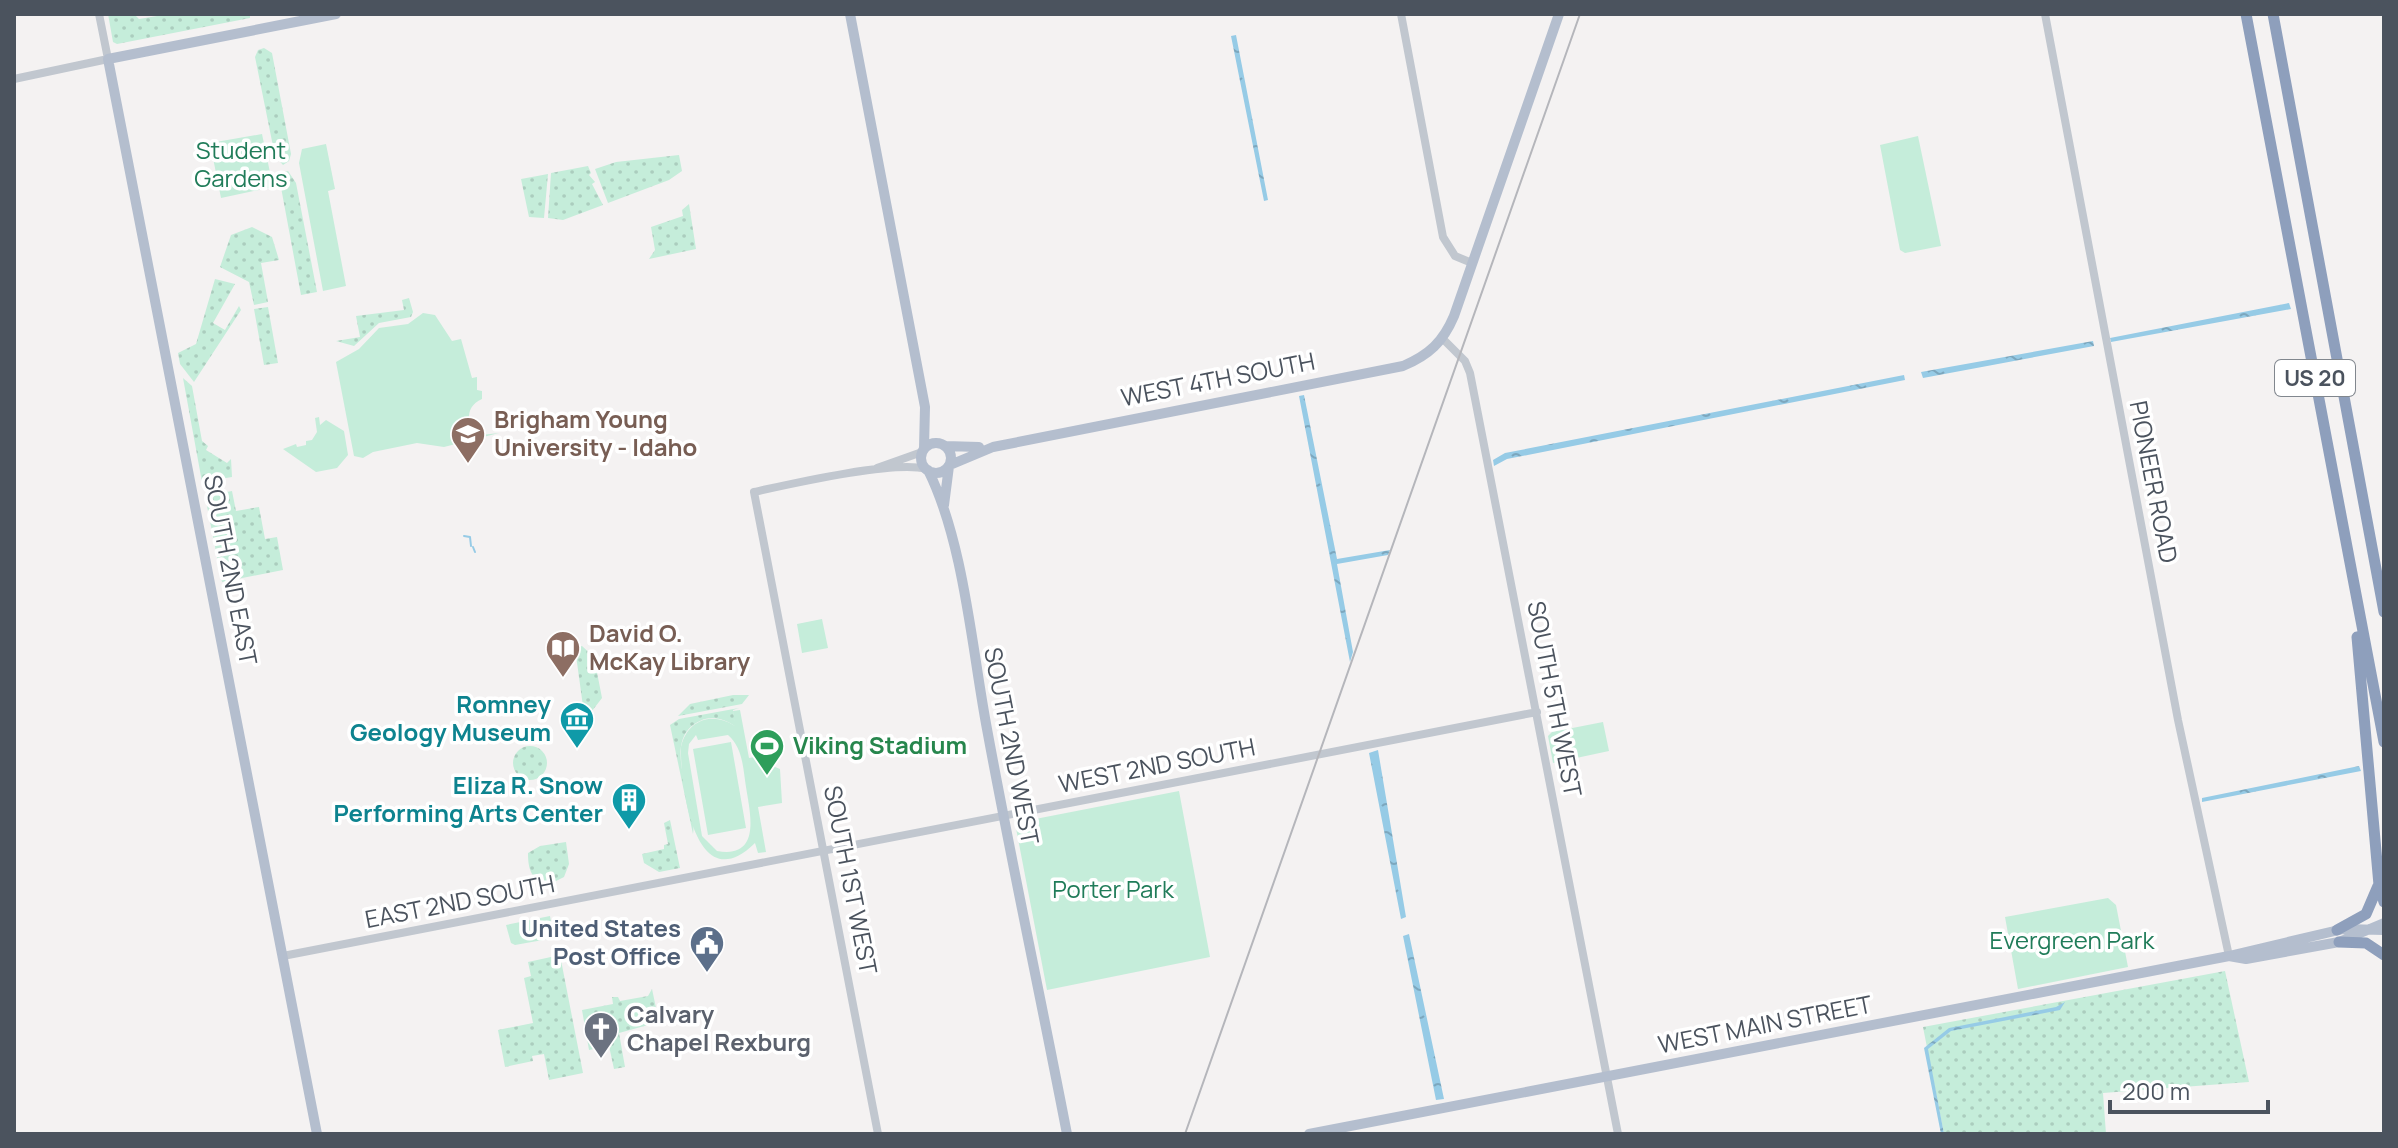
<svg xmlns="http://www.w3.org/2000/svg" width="2398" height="1148" font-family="Manrope,sans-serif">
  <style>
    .grass { fill: url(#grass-dots) }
    .green { fill: #c5edda; fill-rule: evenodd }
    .water { fill: url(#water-ripples) }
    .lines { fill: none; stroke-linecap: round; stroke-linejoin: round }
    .stream { stroke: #96cbe6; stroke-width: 2 }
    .minor { stroke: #c1c7cf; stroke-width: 8 }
    .major { stroke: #b4bece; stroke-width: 10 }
    .highway { stroke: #8e9fbc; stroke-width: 11 }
    .rail { stroke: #b5b6bb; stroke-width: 2 }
    .labels { text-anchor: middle; stroke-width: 7; stroke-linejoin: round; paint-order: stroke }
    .shield { fill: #fff; stroke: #81878e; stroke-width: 2 }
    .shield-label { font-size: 22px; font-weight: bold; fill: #4b535e }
    .park-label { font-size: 24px; fill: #207c59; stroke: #fff }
    .street-label { font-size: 24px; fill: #4b535e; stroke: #fff }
    .education-label { font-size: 24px; font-weight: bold; fill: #785e54; stroke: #fff; text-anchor: start }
    .culture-label { font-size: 24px; font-weight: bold; fill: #0d838f; stroke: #fff; text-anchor: end }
    .leisure-label { font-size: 24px; font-weight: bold; fill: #27864d; stroke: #fff; text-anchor: start }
    .service-label { font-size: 24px; font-weight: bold; fill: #4e5e75; stroke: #fff; text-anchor: end }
    .worship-label { font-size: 24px; font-weight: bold; fill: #5b616d; stroke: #fff; text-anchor: start }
  </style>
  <defs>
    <pattern id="grass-dots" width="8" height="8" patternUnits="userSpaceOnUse" patternTransform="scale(2)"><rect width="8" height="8" fill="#c5edda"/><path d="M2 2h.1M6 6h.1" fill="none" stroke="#abcdbe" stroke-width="1.8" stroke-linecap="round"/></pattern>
    <pattern id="water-ripples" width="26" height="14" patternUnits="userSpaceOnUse" patternTransform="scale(2)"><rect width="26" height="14" fill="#96cbe6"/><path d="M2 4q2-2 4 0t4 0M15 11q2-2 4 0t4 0" fill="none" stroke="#7ca7be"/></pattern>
  </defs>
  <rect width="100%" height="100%" fill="#f4f2f2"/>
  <path class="grass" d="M108,14H134L139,19L169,14H250V18L117,44L113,42Z
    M264,48L272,53L291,154L289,161L283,165L275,156L255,57L258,50Z
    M679,155L682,171L669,180L608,203L595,169L616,162Z
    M588,166L591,173L589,175L595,182L592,184L603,205L563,220L548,218L551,173Z
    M288,171L296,183L317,292L301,295L280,182L284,172Z
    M548,174L544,218L529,217L521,179Z
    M689,204L696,249L649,259L655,250L651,227L683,216L682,210Z
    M252,227L272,237L279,260L261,263L268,302L254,305L249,282L220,267L231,235Z
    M215,279L235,284L213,323L225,330L239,306L241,310L194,382L180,364L178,353L196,344Z
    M409,298L413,312L411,317L379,323L354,346L336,341L360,337L356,316L404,310L402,300Z
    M268,307L278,363L264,365L254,309Z
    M183,378L192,386L202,441L208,446L206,450L227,463L231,459L232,477L202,482Z
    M232,491L236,511L259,507L265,539L277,537L283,570L222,582L205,496Z
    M582,646L594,657L602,698L592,711L583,706L582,699L575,648Z
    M733,695H749L742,704L678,716L690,704Z
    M739,708L733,710L736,727C725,719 712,715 700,721C658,740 698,804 693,834L670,725L679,719Z
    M513 763a17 17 0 1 1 34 0a17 17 0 1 1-34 0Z
    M670,820L680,868L659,872L644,863L642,854L664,849V845L668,844L664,823Z
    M566,842L569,864L564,877L550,884C531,882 528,869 528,853L540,846Z
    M560,955L583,1073L549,1080L544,1054L532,1056L533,1061L505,1067L498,1030L533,1023L524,978L531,976L528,962Z
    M2225,971L2249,1082L2103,1093L2106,1134H1944L1923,1027Z
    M652,989L659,1022L619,1033L625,1067L614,1069L609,1046L589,1050L582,1010L613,1004L612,997H618L620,1001L648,996Z"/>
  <path class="green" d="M262,134L273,187L221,198L210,143Z
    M1918,136L1941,246L1905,253L1900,250L1880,145Z
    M326,144L335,189L328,191L346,286L323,291L299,163L302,149Z
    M423,313L435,315L452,341L461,339L472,378L477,377V390L482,391V399C465,407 468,420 472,436L499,433L444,447L417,443L373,452L363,458L354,456L336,362L359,349L379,328L408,324Z
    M319,417L320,425L326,420L344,431L348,455L337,468L316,472L283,449L296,444L297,447L306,445V441L312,440L317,432L315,418Z
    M822,619L828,648L802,653L797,624Z
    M740,710L749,758L773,754L775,767L780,769L782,803L758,807L766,852L758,853L755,843C695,902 680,785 681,747C687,720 712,711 735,726L733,711ZM696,735L698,740L728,735C743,748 743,768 746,787C750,813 762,859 717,851L702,836L688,753L689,744Z
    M1603,722L1609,751L1553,763L1548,736L1552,732Z
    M731,742L746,828L708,835L693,749Z
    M1179,791L1210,957L1047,990L1015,823Z
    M2108,898L2116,905L2128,967L2018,989L2005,917Z
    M550,916L554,938L515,945L511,943L506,925Z"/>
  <path class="water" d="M1236,35L1268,200L1264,201L1231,36Z
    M2289,303L2291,309L2111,342L2110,338Z
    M2093,341L2094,346L1923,378L1921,372Z
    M1904,375L1905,380L1507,459L1494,466L1493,460L1505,453Z
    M1304,395L1337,559L1390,550L1388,555L1337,564L1353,652L1350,662L1299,396Z
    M1378,750L1406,917L1401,919L1369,753Z
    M2359,766L2361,771L2202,802V798Z
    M1409,934L1444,1099L1436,1100L1403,936Z
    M2065,1002L2060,1010L1951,1031L1928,1049L1944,1134H1941L1924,1048L1949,1028L2056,1007Z"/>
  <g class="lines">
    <path class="stream" d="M464,536L470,537L471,546
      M473,547L475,552"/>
    <path class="minor" d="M1401,14L1443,237L1455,256L1472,263
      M2045,14L2178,720L2229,956
      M14,79L108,59L99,14
      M1443,339L1465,361L1470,373L1618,1134
      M877,468L922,452
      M283,956L1537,712
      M878,1134L754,492C790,484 894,460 926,469"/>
    <path class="major" d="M850,14L925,407L924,448
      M921 458a15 15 0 1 1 30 0a15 15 0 1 1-30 0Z
      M945,446L979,447
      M950,465L993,447L1403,366C1429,355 1443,342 1454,316L1559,14
      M928,470C964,542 972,650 987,729C1012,865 1041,999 1067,1134
      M944,505L949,466
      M2229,956L2246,959L2339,942L2384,923
      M317,1134L108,59L336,14
      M1309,1134L2229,956L2343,929L2384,930"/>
    <path class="highway" d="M2246,14L2384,742
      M2273,14L2384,612
      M2357,637L2379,885L2384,902
      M2337,930L2366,914L2378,886
      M2339,942L2366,943L2384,955"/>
    <path class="rail" d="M1185,1134L1580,14"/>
  </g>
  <defs>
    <g id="university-pin" transform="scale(1.8)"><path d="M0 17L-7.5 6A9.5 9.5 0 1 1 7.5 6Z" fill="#8d6e63" stroke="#fff"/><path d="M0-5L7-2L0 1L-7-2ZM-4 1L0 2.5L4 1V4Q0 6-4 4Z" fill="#fff"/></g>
    <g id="library-pin" transform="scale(1.8)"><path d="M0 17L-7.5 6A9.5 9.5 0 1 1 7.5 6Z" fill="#8d6e63" stroke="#fff"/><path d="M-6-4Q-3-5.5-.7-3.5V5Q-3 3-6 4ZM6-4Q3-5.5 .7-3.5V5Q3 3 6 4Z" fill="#fff"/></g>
    <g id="museum-pin" transform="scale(1.8)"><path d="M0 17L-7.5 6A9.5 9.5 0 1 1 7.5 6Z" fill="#0f9aa8" stroke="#fff"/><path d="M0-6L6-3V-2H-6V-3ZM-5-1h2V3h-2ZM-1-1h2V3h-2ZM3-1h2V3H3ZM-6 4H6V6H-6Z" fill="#fff"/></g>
    <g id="stadium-pin" transform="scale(1.8)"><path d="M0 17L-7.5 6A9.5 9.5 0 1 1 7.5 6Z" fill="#2e9e5b" stroke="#fff"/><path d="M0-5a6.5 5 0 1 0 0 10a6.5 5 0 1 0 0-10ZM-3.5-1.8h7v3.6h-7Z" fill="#fff"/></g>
    <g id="building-pin" transform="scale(1.8)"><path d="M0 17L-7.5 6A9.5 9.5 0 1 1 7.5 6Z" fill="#0f9aa8" stroke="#fff"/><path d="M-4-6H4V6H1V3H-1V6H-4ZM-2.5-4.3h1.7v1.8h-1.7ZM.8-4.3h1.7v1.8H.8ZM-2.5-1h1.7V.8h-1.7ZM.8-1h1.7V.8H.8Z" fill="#fff"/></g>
    <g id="civic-pin" transform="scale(1.8)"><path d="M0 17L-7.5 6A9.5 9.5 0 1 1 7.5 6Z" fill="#5c6f8a" stroke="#fff"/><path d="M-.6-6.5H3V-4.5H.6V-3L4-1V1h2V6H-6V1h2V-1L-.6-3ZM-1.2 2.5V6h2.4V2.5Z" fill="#fff"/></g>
    <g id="church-pin" transform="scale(1.8)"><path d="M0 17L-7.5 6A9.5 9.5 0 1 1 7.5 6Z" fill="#6b7280" stroke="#fff"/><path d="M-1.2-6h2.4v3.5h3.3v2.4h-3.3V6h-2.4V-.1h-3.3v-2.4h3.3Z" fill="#fff"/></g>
  </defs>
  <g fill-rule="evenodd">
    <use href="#university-pin" x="468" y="434"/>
    <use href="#library-pin" x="563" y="648"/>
    <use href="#museum-pin" x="577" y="719"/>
    <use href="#stadium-pin" x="767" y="746"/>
    <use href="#building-pin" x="629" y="800"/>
    <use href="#civic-pin" x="707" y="943"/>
    <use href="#church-pin" x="601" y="1029"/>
  </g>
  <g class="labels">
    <rect class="shield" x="2275" y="360" width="80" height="36" rx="6"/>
    <g class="shield-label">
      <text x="2315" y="386">US 20</text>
    </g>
    <g class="park-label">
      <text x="241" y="159">Student<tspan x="241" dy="28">Gardens</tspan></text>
      <text x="1113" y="898">Porter Park</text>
      <text x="2072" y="949">Evergreen Park</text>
    </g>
    <g class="street-label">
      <text transform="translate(1218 380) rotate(-11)" y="8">WEST 4TH SOUTH</text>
      <text transform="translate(2153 482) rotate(79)" y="8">PIONEER ROAD</text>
      <text transform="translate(230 570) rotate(79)" y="8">SOUTH 2ND EAST</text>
      <text transform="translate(1554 699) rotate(79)" y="8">SOUTH 5TH WEST</text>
      <text transform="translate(1011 746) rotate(79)" y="8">SOUTH 2ND WEST</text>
      <text transform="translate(1157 766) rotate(-11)" y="8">WEST 2ND SOUTH</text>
      <text transform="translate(850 880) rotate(79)" y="8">SOUTH 1ST WEST</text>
      <text transform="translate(460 902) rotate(-11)" y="8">EAST 2ND SOUTH</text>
      <text transform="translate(1765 1025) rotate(-11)" y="8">WEST MAIN STREET</text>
    </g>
    <g class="education-label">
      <text x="494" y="428">Brigham Young<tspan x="494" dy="28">University - Idaho</tspan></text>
      <text x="589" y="642">David O.<tspan x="589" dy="28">McKay Library</tspan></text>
    </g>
    <g class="culture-label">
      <text x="551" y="713">Romney<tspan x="551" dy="28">Geology Museum</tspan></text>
      <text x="603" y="794">Eliza R. Snow<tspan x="603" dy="28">Performing Arts Center</tspan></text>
    </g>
    <g class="leisure-label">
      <text x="793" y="754">Viking Stadium</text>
    </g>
    <g class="service-label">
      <text x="681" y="937">United States<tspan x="681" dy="28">Post Office</tspan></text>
    </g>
    <g class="worship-label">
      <text x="627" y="1023">Calvary<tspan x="627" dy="28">Chapel Rexburg</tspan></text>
    </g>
  </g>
  <rect width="2398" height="1148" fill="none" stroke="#4b535e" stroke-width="32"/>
  <path d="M2110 1100v12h158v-12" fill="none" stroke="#4b535e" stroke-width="4"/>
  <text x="2122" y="1100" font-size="24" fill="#4b535e" stroke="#ffffff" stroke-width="6" paint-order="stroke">200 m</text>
</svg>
